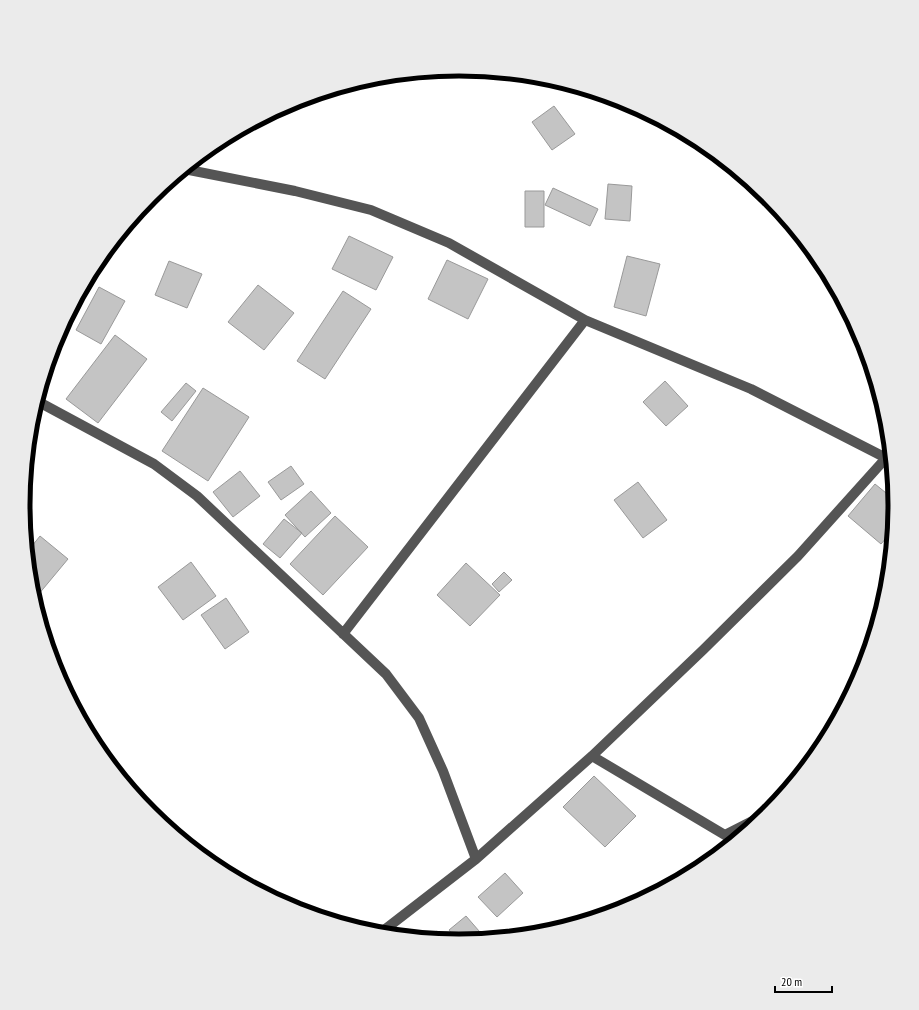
<svg xmlns="http://www.w3.org/2000/svg" width="919" height="1010" font-family="'PT Sans Narrow',sans-serif">
  <style>
    .building { fill: #c4c4c4; stroke: #999 }
    .lines { fill: none; stroke-linecap: round; stroke-linejoin: round }
    .minor { stroke: #555; stroke-width: 10 }
    .rim { fill: none; stroke: #000; stroke-width: 5 }
  </style>
  <rect width="100%" height="100%" fill="#fff"/>
  <path class="building" d="M554,106L575,134L552,150L532,122Z
    M608,184L632,186L630,221L605,219Z
    M553,188L598,209L590,226L545,205Z
    M525,191H544V227H525Z
    M349,236L393,257L376,290L332,269Z
    M627,256L660,264L646,316L614,307Z
    M447,260L488,279L468,319L428,299Z
    M169,261L202,274L187,308L155,295Z
    M258,285L294,313L264,350L228,322Z
    M99,287L125,301L101,344L76,330Z
    M343,291L371,309L325,379L297,361Z
    M115,335L147,359L98,423L66,399Z
    M665,381L688,406L666,426L643,402Z
    M186,383L196,391L172,421L161,412Z
    M203,388L249,417L208,481L162,451Z
    M31,420L37,426L30,432Z
    M291,466L304,484L281,500L268,482Z
    M240,471L260,496L233,517L213,492Z
    M638,482L667,520L643,538L614,500Z
    M875,484L896,501V505L894,529L881,544L848,516Z
    M311,491L331,513L305,537L285,515Z
    M335,516L368,547L323,595L290,564Z
    M284,519L302,533L280,558L263,544Z
    M40,536L68,559L38,595L31,589L28,551Z
    M191,562L216,596L183,620L158,587Z
    M466,563L500,595L470,626L437,595Z
    M504,572L512,580L499,592L492,584Z
    M226,598L249,632L225,649L201,615Z
    M594,776L636,816L605,847L563,807Z
    M505,873L523,893L497,917L478,897Z
    M466,916L486,939L458,941L449,930Z
    M437,931L444,940L427,938Z"/>
  <g class="lines">
    <path class="minor" d="M184,169L295,191L371,210L449,243L585,320L343,634
      M585,320L751,389L890,460
      M37,401L154,464L197,496L386,674L419,718L443,771L476,859
      M592,756L735,841
      M725,835L770,812
      M379,934L476,859L592,756L703,650L798,556L886,458"/>
  </g>
  <path d="M0 0H919V1010H0ZM30 505a429 429 0 1 1 858 0a429 429 0 1 1-858 0Z" fill="#ebebeb" fill-rule="evenodd"/>
  <path class="rim" d="M30 505a429 429 0 1 1 858 0a429 429 0 1 1-858 0Z"/>
  <path d="M775 986v6h57v-6" fill="none" stroke="#000000" stroke-width="2"/>
  <text x="781" y="986" font-size="12" fill="#000000" stroke="#ffffff" stroke-width="3" paint-order="stroke">20 m</text>
</svg>
